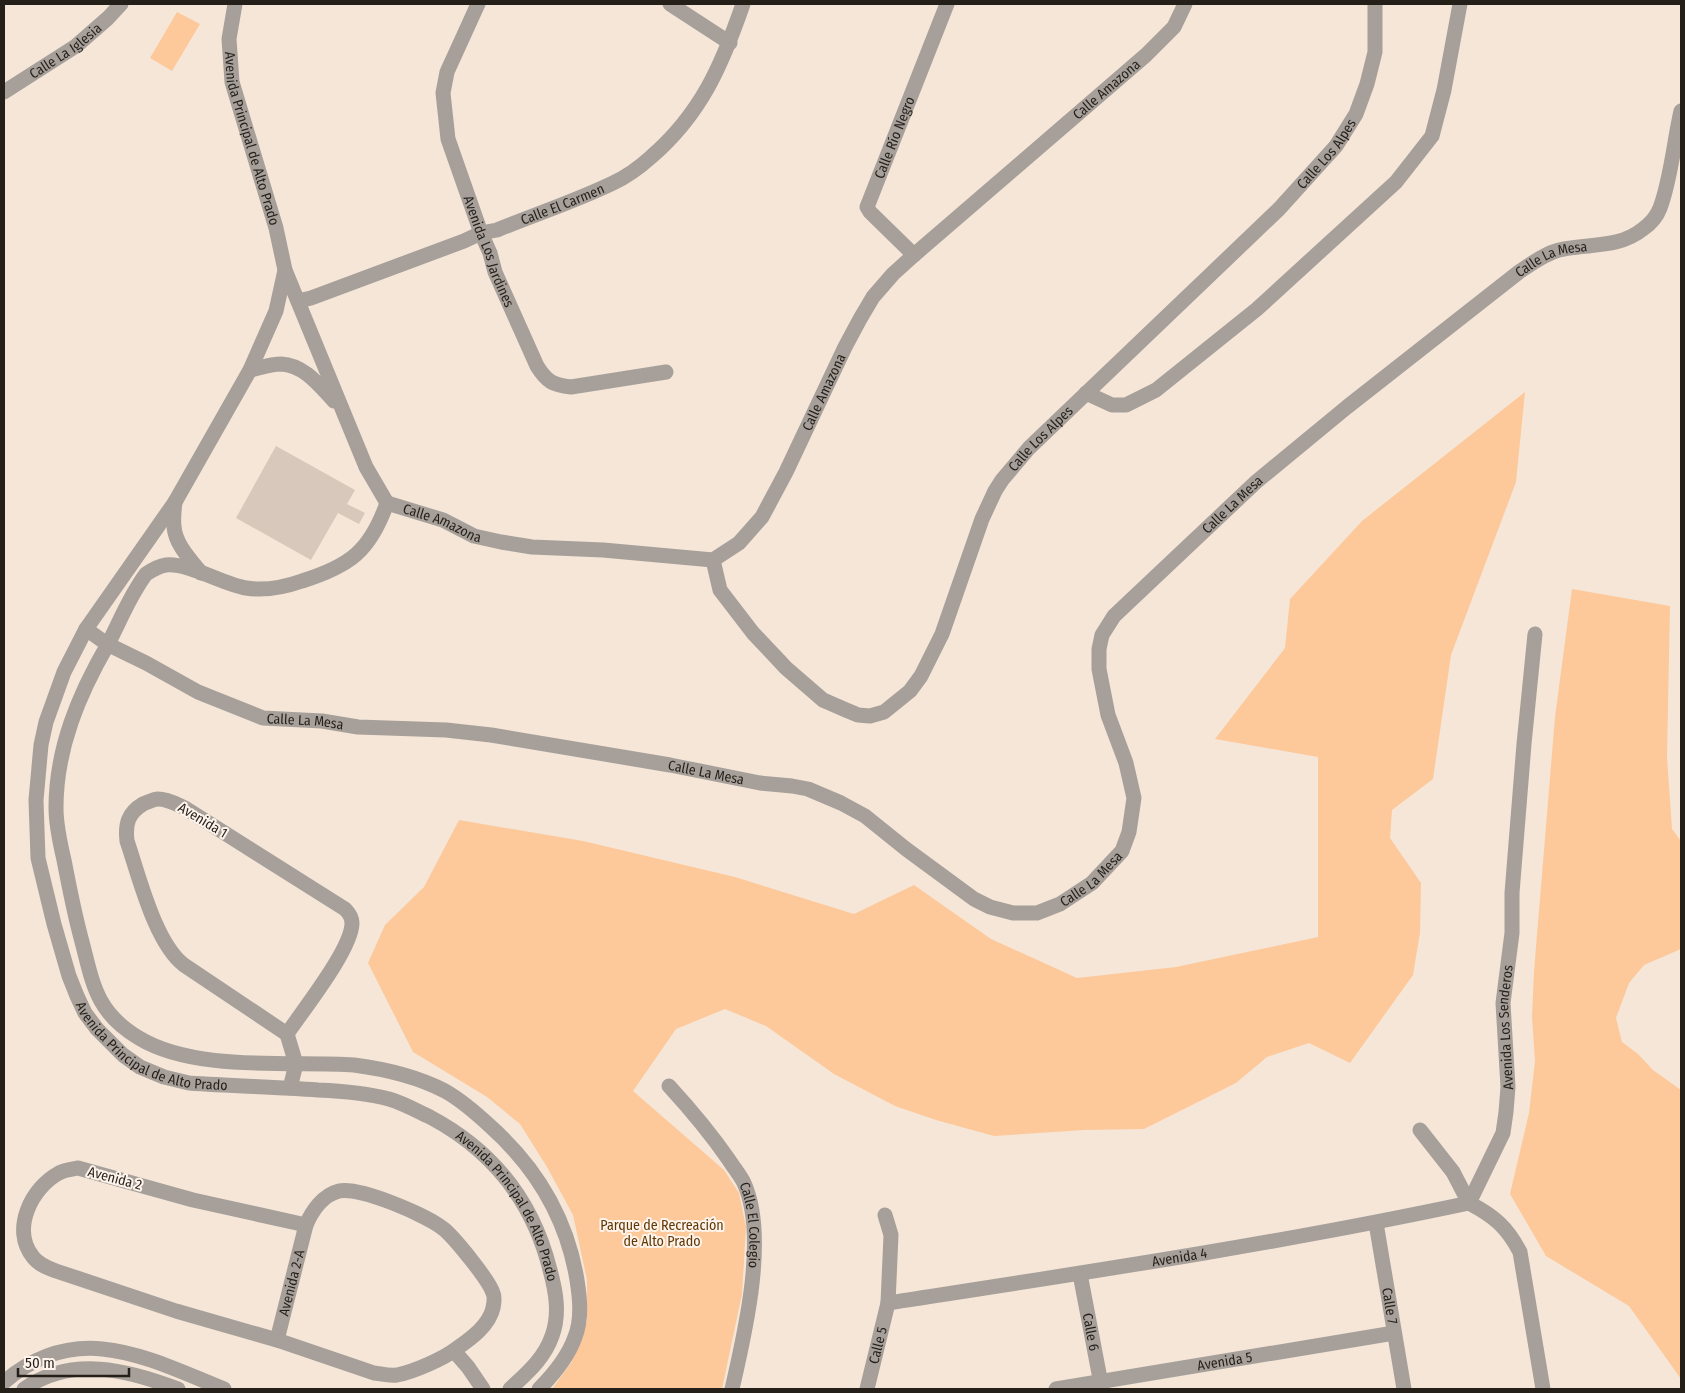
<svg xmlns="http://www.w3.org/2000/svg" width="1685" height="1393" font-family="'Fira Sans Condensed',sans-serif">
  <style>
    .green { fill: #fdc99a }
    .building { fill: #d8c8bb }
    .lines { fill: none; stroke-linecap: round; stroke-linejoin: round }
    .minor { stroke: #a7a09a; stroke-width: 15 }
    .labels { text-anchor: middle; stroke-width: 4; stroke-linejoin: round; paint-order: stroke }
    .street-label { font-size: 14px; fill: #251f1a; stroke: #fef4ec }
    .park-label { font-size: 14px; fill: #613805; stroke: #fef4ec }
  </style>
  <rect width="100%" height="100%" fill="#f5e6d8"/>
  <path class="green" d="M177,12L200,24L172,71L150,58Z
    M1525,392L1516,482L1451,655L1433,779L1392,810L1390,838L1421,883L1420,933L1413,975L1350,1063L1309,1043L1267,1057L1236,1083L1144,1129L1084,1130L994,1136L936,1120L895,1106L834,1074L766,1026L725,1009L676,1029L633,1091L724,1170L739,1193L746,1227L742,1294L722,1389H552L571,1363L587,1321V1280L573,1215L547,1167L520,1124L487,1097L413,1052L368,963L385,925L424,887L459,820L583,841L735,877L854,914L914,885L991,939L1077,978L1176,967L1318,937V757L1215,739L1285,648L1290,599L1362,521Z
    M1572,589L1670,606L1667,757L1672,829L1681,841V949L1644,965L1629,983L1616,1018L1622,1042L1638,1054L1653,1070L1681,1090V1379L1629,1306L1546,1256L1510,1194L1529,1113L1535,1061L1532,1017L1534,971L1555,717Z"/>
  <path class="building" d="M276,446L355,490L347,504L365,513L359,524L338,513L311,560L236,518Z"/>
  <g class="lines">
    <g class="minor">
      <path id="s1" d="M235,4L229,39L232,82L276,228L285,270L366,467L387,503C370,551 350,566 302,581C285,587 265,591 246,588C222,584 190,563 166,565C159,566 152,570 146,574C130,595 120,621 108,644C79,694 56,748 56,808C56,825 60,843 64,860C69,886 74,912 81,938C93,983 95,1012 139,1038C195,1072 290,1061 354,1065C385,1069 418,1077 445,1091C461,1100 476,1113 490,1126C536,1167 567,1219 577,1280C580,1299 582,1319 575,1337C568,1357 554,1374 539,1389"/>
      <path id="s2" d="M478,4L447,72L443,93L448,139L481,233L490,253L495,272L537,366C547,382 553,385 571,387L666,372"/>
      <path d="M670,4L730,43"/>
      <path id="s3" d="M4,92L76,46L108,18L121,4"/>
      <path id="s4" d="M914,255L870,212L867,207L947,4"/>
      <path id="s5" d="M285,270L276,311L250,370L175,502L86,629L64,672L46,722L41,745L36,800L38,858L54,924L69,976L77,996L85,1013L97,1029L123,1055L140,1067L164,1077L189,1083C232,1086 275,1087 318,1090C342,1091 366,1093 389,1099C403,1103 417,1111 430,1117C492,1150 533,1201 550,1270C556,1292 560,1314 552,1336C544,1359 527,1373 510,1389"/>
      <path id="s6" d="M298,301L311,298L464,241L481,233L497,230C536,214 576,201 613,183C626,177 640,167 651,157C701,114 722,65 743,4"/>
      <path d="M250,370C259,368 271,364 281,364C304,365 319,385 334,401"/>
      <path d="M1086,393L1112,405H1126L1156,390L1257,309L1396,182L1432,136L1444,90L1460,4"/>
      <path d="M175,502C174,510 173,518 174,526C175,544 190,559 201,573"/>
      <path id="s7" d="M387,503L443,520L474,536L501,542L532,547L603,550L713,560L739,543L762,517L786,472L845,347L860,319L873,297L893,274L914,255L1146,55L1174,27L1185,4"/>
      <path id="s8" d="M713,560L720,590L753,633L786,668L823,700L846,710L858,715L870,716L884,712L910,691L921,676L942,634L982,519L995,491L1002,480L1029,448L1279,209L1336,146L1356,114L1367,84L1375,52V4"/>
      <path id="s9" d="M86,629L107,644L146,663L198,692L263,718L322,721L358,727L446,730L491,735L670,765L760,783L792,786L808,789L841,803L865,816L906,849L974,899L990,907L1013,913H1037L1060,904L1092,883L1122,851L1129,832L1134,798L1126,763L1108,715L1099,669V649L1102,635L1114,616L1256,482L1347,407L1519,272C1531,264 1544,254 1559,250C1589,243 1618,249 1643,229C1650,224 1657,216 1660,208C1671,179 1674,141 1681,111"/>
      <path d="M287,1034C303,1010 352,949 352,923C352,917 349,913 345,909L185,808C176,804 168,799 158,799C154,799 148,802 143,804C128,813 125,824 127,841C139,876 155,943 184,965L287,1034L296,1064L290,1088"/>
      <path id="s10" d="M669,1086C691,1110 711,1134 729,1160C734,1168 740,1175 744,1183C768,1236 745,1333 732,1389"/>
      <path d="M1420,1130L1453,1172L1469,1203"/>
      <path d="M78,1168L193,1200L306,1225C312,1211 323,1195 339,1191C359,1186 429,1216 445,1230C456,1240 489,1280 493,1293C495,1297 494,1303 493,1308C489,1326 470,1339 456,1349C443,1359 413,1372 397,1375C389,1376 382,1374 374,1373L277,1340L176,1311L56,1271C48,1268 39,1265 33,1257C11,1230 31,1188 59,1173C64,1170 72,1169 78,1168Z"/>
      <path id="s11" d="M1469,1203L1503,1133L1506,1112L1508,1087L1503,1003L1512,933V893L1524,744L1535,634"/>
      <path d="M1469,1203C1494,1216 1507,1227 1520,1252L1543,1389"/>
      <path id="s12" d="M1376,1223L1404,1389"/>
      <path id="s13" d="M1080,1274L1102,1389"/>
      <path id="s14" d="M888,1303C1082,1273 1277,1244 1469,1203"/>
      <path id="s15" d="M277,1340L306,1225"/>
      <path d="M454,1351L468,1367L483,1389"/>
      <path d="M4,1382C78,1319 147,1358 224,1389"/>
      <path d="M24,1389C72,1355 128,1370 178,1389"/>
      <path id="s16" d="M867,1389L888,1303L891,1235L885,1215"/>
      <path id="s17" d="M1056,1389L1394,1333"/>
    </g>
  </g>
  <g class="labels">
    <g class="street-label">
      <text dy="5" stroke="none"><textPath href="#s3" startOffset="74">Calle La Iglesia</textPath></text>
      <text dy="5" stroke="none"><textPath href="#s7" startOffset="959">Calle Amazona</textPath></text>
      <text dy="5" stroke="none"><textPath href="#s1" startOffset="138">Avenida Principal de Alto Prado</textPath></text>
      <text dy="5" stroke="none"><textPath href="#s4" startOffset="142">Calle Río Negro</textPath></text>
      <text dy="5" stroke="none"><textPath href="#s8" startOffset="972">Calle Los Alpes</textPath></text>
      <text dy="5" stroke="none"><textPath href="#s6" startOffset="282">Calle El Carmen</textPath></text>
      <text dy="5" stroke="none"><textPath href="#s2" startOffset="262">Avenida Los Jardines</textPath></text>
      <text dy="5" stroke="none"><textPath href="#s9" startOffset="1935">Calle La Mesa</textPath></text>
      <text dy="5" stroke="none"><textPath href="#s7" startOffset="539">Calle Amazona</textPath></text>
      <text dy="5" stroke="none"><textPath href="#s8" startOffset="568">Calle Los Alpes</textPath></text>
      <text dy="5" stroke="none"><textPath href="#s9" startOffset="1530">Calle La Mesa</textPath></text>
      <text dy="5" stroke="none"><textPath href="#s7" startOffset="59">Calle Amazona</textPath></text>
      <text dy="5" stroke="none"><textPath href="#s9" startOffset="241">Calle La Mesa</textPath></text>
      <text dy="5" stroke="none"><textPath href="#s9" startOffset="646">Calle La Mesa</textPath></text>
      <text transform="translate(203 820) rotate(31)" y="5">Avenida 1</text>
      <text dy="5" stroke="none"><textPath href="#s9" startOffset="1080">Calle La Mesa</textPath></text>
      <text dy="5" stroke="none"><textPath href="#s11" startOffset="184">Avenida Los Senderos</textPath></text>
      <text dy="5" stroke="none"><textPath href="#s5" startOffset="892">Avenida Principal de Alto Prado</textPath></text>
      <text transform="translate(115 1178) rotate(15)" y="5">Avenida 2</text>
      <text dy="5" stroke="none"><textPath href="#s5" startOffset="1311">Avenida Principal de Alto Prado</textPath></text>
      <text dy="5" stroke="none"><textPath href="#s10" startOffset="166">Calle El Colegio</textPath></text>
      <text dy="5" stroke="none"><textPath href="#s14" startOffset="295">Avenida 4</textPath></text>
      <text dy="5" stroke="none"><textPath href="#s15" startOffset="59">Avenida 2-A</textPath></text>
      <text dy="5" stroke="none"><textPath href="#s12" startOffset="84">Calle 7</textPath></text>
      <text dy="5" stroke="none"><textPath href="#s13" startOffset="59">Calle 6</textPath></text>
      <text dy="5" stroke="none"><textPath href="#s16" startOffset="45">Calle 5</textPath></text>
      <text dy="5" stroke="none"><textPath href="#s17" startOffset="171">Avenida 5</textPath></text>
    </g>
    <g class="park-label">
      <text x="662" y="1230">Parque de Recreación<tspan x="662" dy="16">de Alto Prado</tspan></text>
    </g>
  </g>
  <rect width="1685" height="1393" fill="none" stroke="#251f1a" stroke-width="10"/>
  <path d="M18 1368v8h111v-8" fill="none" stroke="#251f1a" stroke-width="2.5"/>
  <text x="25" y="1368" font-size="15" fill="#251f1a" stroke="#fef4ec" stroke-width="4" paint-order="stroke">50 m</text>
</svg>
